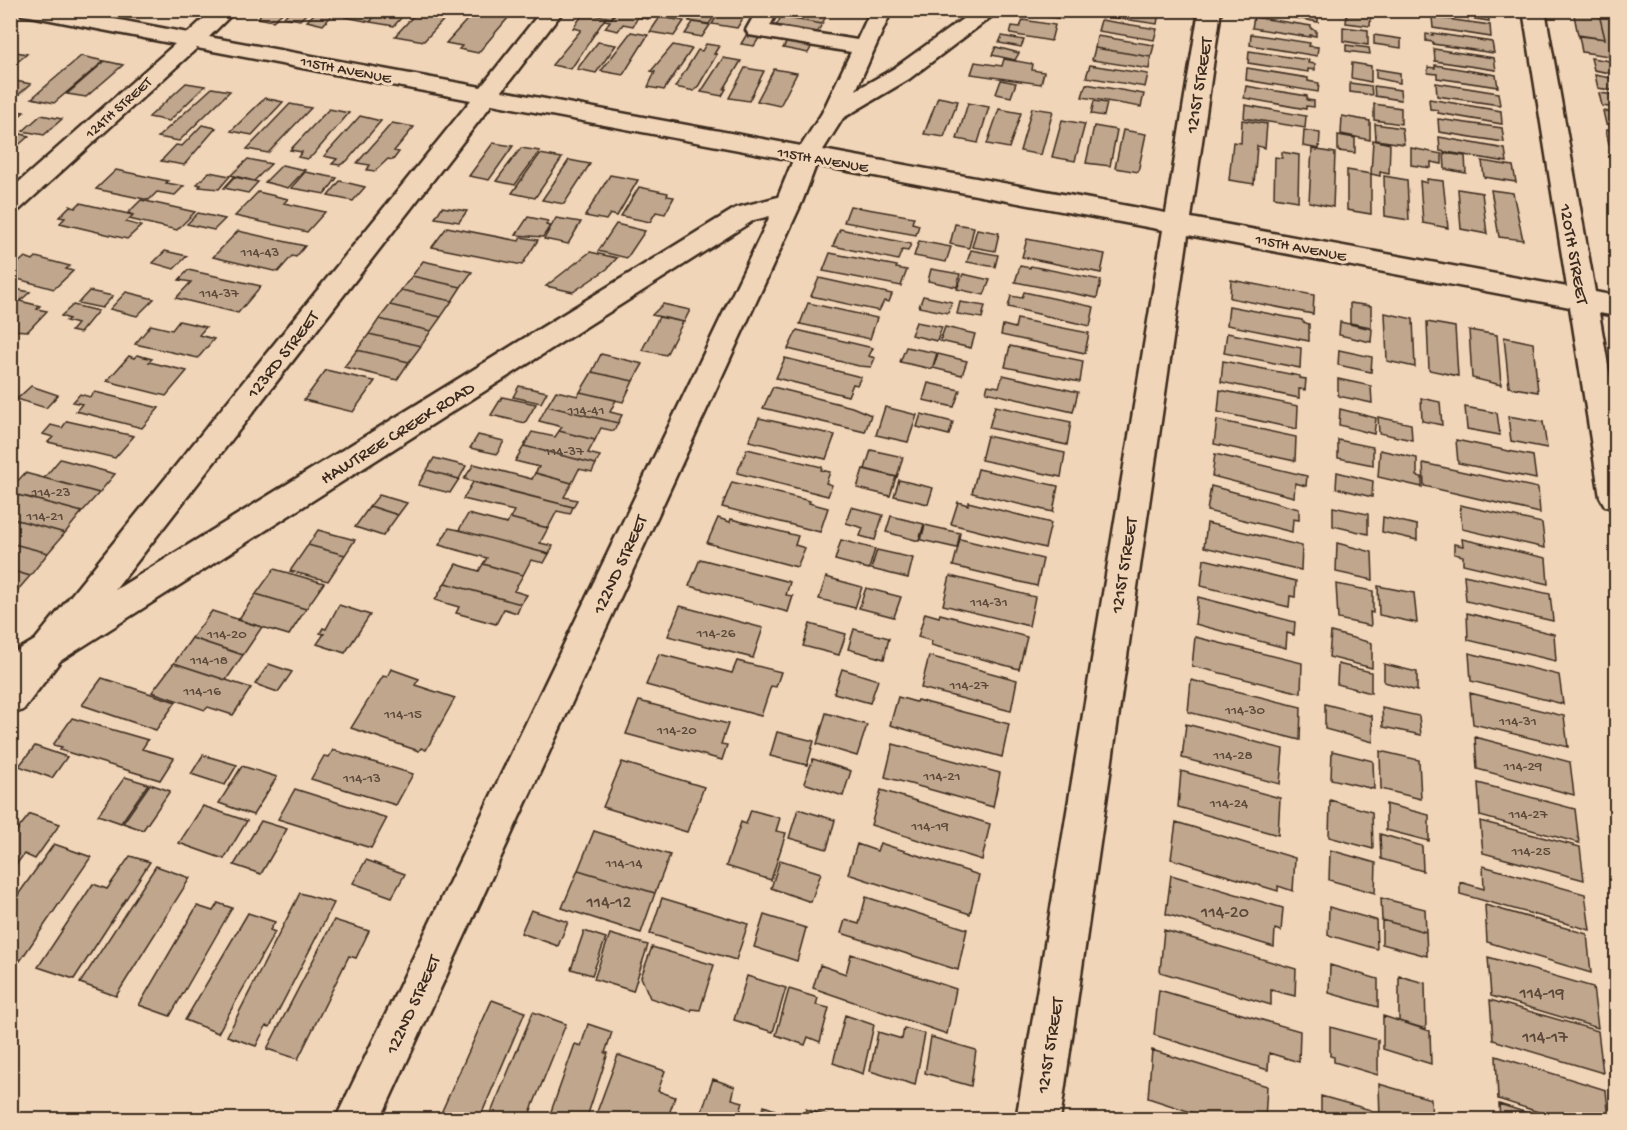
<svg xmlns="http://www.w3.org/2000/svg" width="1627" height="1130" font-family="'Gochi Hand',sans-serif">
  <style>
    .building { fill: #bfa68d; stroke: #3b2a1e; stroke-width: 1.5 }
    .lines { fill: none; stroke-linecap: round; stroke-linejoin: round }
    .minor-casing { stroke: #3b2a1e; stroke-width: 5 }
    .minor { fill: #f1d5b8; fill-rule: evenodd }
    .labels { text-anchor: middle; stroke-width: 6; stroke-linejoin: round; paint-order: stroke }
    .far-street-label { font-size: 15px; fill: #3b2a1e; stroke: #f1d5b8 }
    .number-label { font-size: 15px; fill: #5c493a }
    .street-label { font-size: 18px; fill: #3b2a1e; stroke: #f1d5b8 }
    .near-number-label { font-size: 18px; fill: #5c493a }
  </style>
  <rect width="100%" height="100%" fill="#f1d5b8"/>
  <filter id="ink" filterUnits="userSpaceOnUse"><feTurbulence type="fractalNoise" baseFrequency=".0167" numOctaves="2"/><feDisplacementMap in="SourceGraphic" scale="12" xChannelSelector="R" yChannelSelector="G"/><feConvolveMatrix kernelMatrix="1 2 1 2 8 2 1 2 1" color-interpolation-filters="sRGB"/></filter>
  <g filter="url(#ink)">
    <path class="building" d="M264,10H286L273,21L258,18Z
      M291,10H310L300,20L284,17Z
      M318,10H337L323,25L307,21Z
      M351,10H380L370,22L345,17Z
      M380,10H408L394,26L370,22Z
      M419,10L450,13L424,41L395,36Z
      M592,10H615L617,11L612,18L589,14Z
      M626,10L650,15L648,19L638,17L633,26L623,24L618,31L605,28L610,21L604,20L606,17L611,18L617,10Z
      M785,10H822L828,12L822,24L781,17Z
      M918,10H943L938,21L915,17Z
      M1038,10H1050L1064,12L1062,19L1037,15Z
      M1104,10H1140L1159,13L1157,24L1103,16Z
      M1254,10H1311V13L1318,14V22Z
      M1431,10H1488L1489,21L1431,12Z
      M1573,10H1598L1605,39L1578,35Z
      M1598,10H1616V57L1582,52L1579,36L1605,39Z
      M720,11L745,15L737,28L712,24Z
      M1347,11L1371,14L1370,26L1346,23Z
      M474,12L508,18L478,53L459,49L462,46L446,43Z
      M584,13L606,17L571,69L552,65L581,30L573,28Z
      M691,13H694L714,17L709,24L689,21L691,19H688Z
      M660,17L684,21L674,36L650,32Z
      M781,17L822,24L816,35L775,28Z
      M1254,17L1311,26V29L1316,30V36L1310,35V37L1252,28Z
      M1432,17L1490,25L1491,37L1433,28Z
      M1023,20L1055,25L1051,41L1010,34L1012,26L1020,27Z
      M1101,20L1157,29L1154,40L1098,31Z
      M693,22L710,25L702,37L685,34Z
      M1343,27L1368,30V45L1343,41Z
      M631,32L648,35L623,75L601,71Z
      M748,32L761,35L754,46L741,44Z
      M1432,33L1492,42L1494,53L1433,44V42L1426,41V34L1433,35Z
      M1251,34L1310,43L1309,46L1318,47L1317,56L1250,45Z
      M1374,35L1401,39V48L1374,44Z
      M1002,36L1024,40L1021,47L999,43Z
      M1097,36L1154,45L1151,57L1095,48Z
      M788,40L813,44L808,53L783,48Z
      M598,42L616,45L596,73L577,69Z
      M706,44L719,46L714,54H717L699,85L694,91L675,87L698,50L702,51Z
      M673,45L692,49L664,90L648,87L655,72L651,71Z
      M1346,45L1369,48L1370,54L1346,51Z
      M996,47L1019,53L1015,60L992,55Z
      M1095,48L1151,57L1149,69L1092,60Z
      M1434,49L1494,58L1496,70L1435,61Z
      M10,51L27,54L10,68Z
      M1249,51L1309,60L1308,63L1315,64V70L1308,69V72L1248,63Z
      M81,56L104,61L54,103L32,98Z
      M723,58L741,61L724,89H726L722,96L701,92Z
      M1591,58L1616,62V74L1594,70Z
      M1004,59L1033,64L1032,70L1044,72L1041,84L971,74L975,62L1002,66Z
      M105,61L123,65L86,97L67,94Z
      M1352,63L1371,66V82L1351,78Z
      M1090,65L1148,74L1145,87L1086,77Z
      M1435,65L1496,75L1498,87L1437,78V74L1428,73V67L1435,68Z
      M745,68L764,71L749,101L729,98Z
      M1247,68L1308,78V81L1319,83L1318,92L1246,80Z
      M774,69L797,73L780,106L757,101Z
      M1376,69L1400,73V83L1376,78Z
      M1595,75L1616,79V91L1598,88Z
      M10,80L31,84L10,102Z
      M1001,80L1016,83L1011,97L996,94Z
      M186,83L205,86L169,121L149,117Z
      M1350,83L1371,86L1372,95L1350,92Z
      M1436,83L1498,93L1500,105L1437,96Z
      M1086,84L1144,94L1141,107L1082,97Z
      M1246,86L1307,96V100L1314,101V107L1306,106V109L1244,98Z
      M1374,86L1400,90L1401,100L1375,96Z
      M212,88L230,91L179,141L158,137Z
      M1599,93L1616,95V108L1602,106Z
      M938,97L958,101L944,137L924,134Z
      M265,98L283,102L252,135L231,131Z
      M1429,99L1501,111L1502,124L1438,113V110L1430,109Z
      M1094,101L1107,103L1104,116L1091,114Z
      M968,103L989,107L978,143L957,139Z
      M290,104L311,108L268,153L247,149Z
      M1374,104L1401,108V124L1374,120Z
      M1245,105L1306,116L1305,128L1244,118Z
      M1032,108L1053,111L1041,155L1020,151Z
      M329,109L349,113L313,155L307,159L298,157L302,152L290,150Z
      M999,109L1021,113L1009,148L987,144Z
      M10,110L24,112L10,124Z
      M1603,111L1616,113V126L1606,124Z
      M41,115L62,119L44,135L23,131Z
      M360,116L381,121L347,161L340,165L332,164L337,159L324,156Z
      M1342,116L1370,121V140L1341,134Z
      M1438,119L1502,128L1504,142L1439,132Z
      M1062,120L1085,124L1075,161L1052,157Z
      M1242,120L1267,124L1265,148L1257,146L1254,184L1229,180L1233,142L1241,143Z
      M392,123L414,127L394,151L399,152L393,160L388,159L375,171L367,170L370,165L357,163Z
      M1375,124L1402,128L1404,144L1376,140Z
      M202,125L216,128L184,165L161,161L176,145L182,146Z
      M1094,126L1117,130L1110,166L1086,163Z
      M1123,130L1146,134L1138,172L1115,168Z
      M1304,130L1320,133L1319,149L1303,146Z
      M1606,130L1616,131V145L1609,144Z
      M10,132L17,133L29,136L14,149L10,148Z
      M1338,135L1355,138V153L1338,151Z
      M1439,137L1505,149L1507,162L1440,151Z
      M1373,140L1390,144L1389,174L1380,172V176L1371,174Z
      M493,143L513,146L489,180L469,176Z
      M521,148L540,151L515,185L496,181Z
      M1411,148L1442,154V164L1431,162V168L1411,165Z
      M1312,149L1335,153L1333,207L1309,202Z
      M1282,152L1299,155L1298,201L1274,197L1275,157L1282,158Z
      M1444,153L1465,156L1466,173L1445,169Z
      M540,154L562,158L535,198L512,193Z
      M248,159L271,164L254,181L231,175Z
      M569,160L590,164L564,204L542,200Z
      M1482,161L1513,166L1516,182L1484,177Z
      M282,165L305,170L288,188L265,182Z
      M116,170L168,181L166,183L184,186L175,195L157,192L149,200L96,189Z
      M1347,170L1371,174V214L1347,210Z
      M209,172L230,176L219,189L199,187L201,185L197,184Z
      M305,172L337,178L325,194L291,188Z
      M610,175L638,180L617,216L610,214L606,220L585,216Z
      M1384,176L1407,180L1409,220L1385,216Z
      M234,177L254,181L258,182L248,193L224,188Z
      M1427,179L1443,181L1448,228L1423,223L1420,181L1427,183Z
      M340,181L365,187L353,201L328,196Z
      M639,187L668,193L667,196L674,197L665,214L656,212L650,222L621,216Z
      M1458,189L1482,193L1487,234L1461,229Z
      M1491,190L1513,193L1523,240L1499,237Z
      M258,192L288,199L284,203L325,212L307,232L235,216Z
      M141,200L195,212L177,230L129,219L133,215L128,213Z
      M80,203L133,215L126,222L141,226L127,239L60,223L65,218L59,217L70,206L75,208Z
      M850,206L914,217L912,223L919,225L916,235L844,222Z
      M442,207L467,211L459,222L435,218Z
      M198,213L225,219L214,230L187,224Z
      M528,217L548,221L546,225L550,226L543,237L516,235Z
      M556,218L581,222L568,244L544,239Z
      M616,224L645,231L627,258L598,251Z
      M955,224L974,227L969,248L950,244Z
      M447,227L519,241L521,237L538,240L522,265L432,247Z
      M840,229L911,244L908,251L902,250L898,260L833,246Z
      M977,229L999,233L995,251L972,247Z
      M238,231L305,246L296,257L292,256L278,272L213,257Z
      M1027,239L1105,254L1101,273L1022,257Z
      M919,241L951,247L946,262L914,256Z
      M971,250L998,255L995,267L967,262Z
      M165,251L187,256L174,269L153,263Z
      M590,252L617,258L607,269L573,292L546,286Z
      M830,253L897,266L896,268L907,270L901,286L823,271Z
      M25,257L33,260L36,257L70,266L66,269L73,271L54,289L10,277V270Z
      M423,261L472,272L461,287L412,276Z
      M1020,266L1030,268L1031,266L1101,280L1097,298L1015,282Z
      M931,269L960,274L957,287L928,281Z
      M188,270L261,286L238,313L176,298L191,282L179,280Z
      M963,274L990,280L984,295L957,289Z
      M412,276L461,287L452,301L401,290Z
      M819,278L892,294L889,302L884,301L879,311L811,296Z
      M1231,280L1314,295L1313,314L1230,298Z
      M10,288L30,292L20,301L40,306L37,309L47,311L28,331L10,330Z
      M401,290L452,301L441,317L390,305Z
      M89,291L113,296L102,308L78,303Z
      M126,292L154,299L137,316L110,309Z
      M1024,292L1094,307L1090,326L1008,307L1011,296L1022,298Z
      M923,296L952,302L948,313L919,307Z
      M960,302L985,306L982,318L957,314Z
      M808,303L877,318L870,339L800,324Z
      M1350,303L1371,306V327L1350,323Z
      M663,304L690,310L684,322L652,315Z
      M73,305L98,311L80,333L71,331L77,324L66,321L69,319L61,316Z
      M390,305L441,317L431,331L379,319Z
      M1229,306L1302,320L1303,322L1309,324V341L1227,325Z
      M1385,313L1413,319L1415,367L1387,361Z
      M659,317L683,322L666,355L642,350Z
      M379,319L431,331L421,346L369,334Z
      M1017,319L1089,333L1085,353L1001,335L1003,325L1015,328Z
      M179,321L206,327L199,335L214,339L198,358L135,344L151,325L172,330Z
      M916,322L942,327L937,341L911,335Z
      M1340,322L1372,329L1371,342L1339,335Z
      M1427,322L1455,327L1458,376L1429,370Z
      M945,327L975,334L971,348L940,341Z
      M797,330L873,348L869,356L875,358L871,367L859,366L788,349Z
      M1469,330L1497,335L1501,385L1472,378Z
      M1227,333L1301,348L1300,368L1224,353Z
      M369,334L421,346L409,362L357,350Z
      M1504,337L1533,343L1538,392L1509,387Z
      M1010,346L1083,361L1080,382L1005,367Z
      M906,347L937,353L932,369L900,362Z
      M357,350L409,362L397,380L344,367Z
      M1339,350L1372,357L1371,372L1338,365Z
      M601,354L643,364L633,381L592,372Z
      M938,354L967,361L962,375L933,368Z
      M137,355L152,359L149,362L187,371L166,396L107,381L129,356L134,358Z
      M785,358L861,377L857,385L853,384L848,396L776,378Z
      M1223,361L1300,376V378L1306,379L1305,390L1299,389V398L1221,382Z
      M326,370L369,380L375,381L353,412L304,400Z
      M592,372L633,381L623,402L580,392Z
      M1003,375L1078,392L1073,412L986,392L988,385L999,387Z
      M1338,379L1371,386L1372,403L1338,396Z
      M928,383L960,390L954,407L923,400Z
      M31,386L58,395L46,408L17,399Z
      M519,386L547,392L541,403L513,397Z
      M773,387L852,407L871,415L865,432L763,408Z
      M1220,390L1298,406L1297,429L1218,412Z
      M556,391L578,396L580,392L616,400L610,412L622,415L618,423L547,406Z
      M95,392L159,408L142,428L76,411L82,404L73,402L80,394L90,397Z
      M502,397L536,404L525,423L491,415Z
      M1421,398L1440,402L1442,425L1422,421Z
      M547,406L618,423L614,431L601,428L595,440L559,431L562,427L539,421Z
      M995,406L1071,422L1067,445L989,428Z
      M885,407L917,415L908,442L876,435Z
      M1465,407L1497,413L1500,435L1467,429Z
      M1340,409L1376,418L1374,434L1339,425Z
      M921,414L953,422L949,435L917,427Z
      M1508,416L1543,422L1547,448L1511,441Z
      M1378,417L1411,424L1412,440L1379,433Z
      M759,418L835,435L826,459L749,441Z
      M1217,420L1296,437L1295,461L1214,444Z
      M67,421L134,436L115,458L48,442L53,437L43,434L51,425L62,428Z
      M559,431L595,440L588,453L600,456L596,464L524,446L532,432L555,437Z
      M478,435L504,441L497,454L470,448Z
      M987,436L1065,453L1061,477L981,460Z
      M1338,440L1373,447V465L1338,458Z
      M1456,440L1533,456L1536,479L1458,463Z
      M524,446L596,464L592,472L579,469L572,483L535,473L539,467L515,461Z
      M747,449L822,467L821,470L830,472L826,483L832,485L828,496L737,473Z
      M871,450L903,457L897,477L865,469Z
      M1380,450L1417,458V476L1422,477V487L1378,477Z
      M1215,454L1307,476L1306,486L1295,483L1294,497L1212,476Z
      M434,458L466,466L459,479L427,470Z
      M60,459L115,474L99,493L44,478Z
      M1423,463L1538,488L1540,513L1424,486Z
      M474,464L532,479L535,473L572,483L564,497L577,500L573,507L464,479Z
      M863,469L896,477L890,496L857,488Z
      M978,469L1058,486L1053,512L972,493Z
      M427,470L459,479L450,493L418,485Z
      M1337,472L1373,481L1372,497L1336,488Z
      M25,473L44,478L99,493L82,512L10,493V489Z
      M899,480L933,488L928,504L894,496Z
      M473,482L573,507L570,514L557,511L548,528L510,518L514,511L463,499Z
      M732,482L810,501L809,503L828,508L820,532L722,507Z
      M1211,486L1299,509V520L1293,519L1292,532L1207,511Z
      M14,495L27,497L82,512L65,533L10,518V499Z
      M379,495L407,503L398,515L370,506Z
      M958,502L968,505V502L1051,523L1045,548L951,524Z
      M1460,505L1542,523L1545,548L1462,529Z
      M370,506L398,515L383,536L355,527Z
      M851,507L883,515L875,540L860,536L863,528L846,523Z
      M1333,507L1368,514V534L1333,526Z
      M468,514L507,524L510,518L548,528L540,543L553,546L549,554L459,530Z
      M891,516L924,524L919,541L886,532Z
      M1383,517L1417,525V540L1382,532Z
      M10,518L65,533L48,553L10,543Z
      M718,518L730,522L731,519L798,536L795,545L805,548L797,567L707,543Z
      M1207,523L1302,546L1301,570L1204,547Z
      M925,525L960,533L957,548L921,540Z
      M449,528L459,530L549,554L544,563L531,560L523,575L483,564L487,558L439,545Z
      M318,530L355,540L345,555L308,545Z
      M960,539L1043,559L1037,586L953,566Z
      M1462,539L1546,558L1548,584L1463,564V556L1454,554V544L1463,546Z
      M841,540L875,549L869,569L835,560Z
      M10,543L48,553L30,576L10,570Z
      M1337,543L1372,552L1373,580L1336,572Z
      M308,545L345,555L328,581L290,571Z
      M877,550L913,558L908,578L871,569Z
      M700,559L790,582L786,595L793,596L788,612L689,586Z
      M1204,559L1296,581L1295,597L1290,596L1289,607L1201,586Z
      M456,564L479,571L483,564L523,575L514,591L527,595L521,604L445,583Z
      M274,569L324,583L306,609L256,594Z
      M10,570L30,576L10,599Z
      M1464,575L1550,594L1553,621L1466,601Z
      M950,576L1035,597L1029,626L943,605Z
      M826,577L862,587L855,608L819,599Z
      M445,583L521,604L517,613L504,609L496,624L456,613L459,607L435,600Z
      M1336,584L1373,591V613L1370,612L1371,626L1338,619Z
      M1378,586L1414,593L1417,623L1379,615Z
      M866,588L901,597L894,617L859,608Z
      M256,594L306,609L289,635L238,620Z
      M1198,597L1295,622L1294,635L1287,633L1286,648L1195,624Z
      M339,605L370,615L345,653L317,644L324,634L320,633L323,628L326,629Z
      M680,606L763,628L753,658L668,636Z
      M212,611L262,627L243,655L192,638Z
      M925,613L939,617L940,614L1027,637L1019,669L931,645L932,641L918,637Z
      M1467,613L1554,634L1556,661L1468,640Z
      M810,624L846,634L839,655L803,646Z
      M854,629L889,638L884,659L848,649Z
      M1331,632L1372,643V668L1329,657Z
      M1195,637L1302,663L1301,693L1192,666Z
      M192,638L243,655L226,680L174,663Z
      M1469,653L1559,675L1563,704L1471,681Z
      M659,654L732,673L737,661L781,672L776,687L771,686L761,716L646,685Z
      M929,656L1017,680L1011,711L921,688Z
      M174,663L226,680L251,688L233,715L208,707L205,710L152,692Z
      M269,664L292,672L278,692L255,684Z
      M1338,664L1371,672V693L1337,684Z
      M1384,664L1417,672V691L1384,682Z
      M391,669L419,679L415,685L455,698L426,750L421,748L419,751L351,728L383,676L387,677Z
      M842,669L878,680L870,703L834,693Z
      M102,678L176,702L156,730L82,705Z
      M1191,680L1301,707L1300,740L1188,712Z
      M1470,693L1564,716L1568,747L1473,724Z
      M898,697L916,702L917,700L1009,724L1002,757L890,725Z
      M639,701L728,724L721,744L727,745L722,760L626,734Z
      M1325,704L1372,716L1373,742L1325,729Z
      M1382,708L1419,716L1421,735L1383,727Z
      M826,713L867,725L857,756L817,744Z
      M72,718L148,740L142,749L174,758L160,780L60,750L62,747L53,745Z
      M1186,724L1283,749L1280,784L1182,758Z
      M777,732L814,741L807,765L770,756Z
      M1475,737L1570,762L1574,795L1477,769Z
      M893,744L1000,773L993,807L885,777Z
      M35,746L67,757L52,778L19,766Z
      M333,750L413,774L396,805L311,779L324,756L329,757Z
      M1332,751L1373,761L1374,789L1331,779Z
      M1380,751L1419,760L1421,799L1381,789Z
      M203,755L237,765L225,785L191,774Z
      M813,759L851,771L843,796L804,783Z
      M622,762L704,787L687,832L603,807Z
      M242,766L277,777L253,815L219,803Z
      M1181,771L1280,798L1278,835L1178,807Z
      M125,777L148,784L121,823L98,815Z
      M1478,783L1575,809L1579,843L1480,816Z
      M150,784L170,791L143,830L123,823Z
      M295,789L387,818L371,848L278,819Z
      M881,790L990,824L982,860L871,825Z
      M1330,800L1372,812L1373,849L1329,837Z
      M1386,804L1429,815V841L1386,830Z
      M203,806L247,821L224,859L179,843Z
      M798,809L835,820L827,849L789,838Z
      M751,810L780,818L776,831L786,833L771,880L726,866L741,822L746,824Z
      M30,814L60,824L35,859L24,854L10,873V839Z
      M261,821L287,829L261,874L234,865Z
      M1480,821L1580,847L1584,880L1483,853Z
      M1176,822L1295,858L1293,891L1278,886V891L1171,859Z
      M594,831L670,855L655,893L578,870Z
      M1380,834L1422,846L1423,871L1381,859Z
      M880,843L979,875L970,914L848,874L857,844L877,851Z
      M54,844L91,857L20,961L10,957V906Z
      M1330,850L1376,863L1375,893L1329,880Z
      M130,856L150,862L74,979L38,967L93,884L107,889Z
      M366,860L405,874L392,897L353,883Z
      M780,860L821,873L811,902L771,888Z
      M156,866L190,878L116,996L80,983Z
      M1483,866L1585,894L1590,930L1460,894V882L1484,889Z
      M578,870L655,893L641,933L562,908Z
      M1171,875L1283,908L1281,931L1275,929L1274,947L1166,914Z
      M300,893L334,903L270,1027L266,1026L256,1046L227,1036Z
      M866,897L967,929L958,970L841,933L845,920L859,924Z
      M662,898L748,924L736,960L650,934Z
      M1381,898L1425,909L1426,932L1382,920Z
      M218,903L232,908L170,1016L139,1005L197,906L213,911Z
      M1485,905L1587,934L1591,973L1487,942Z
      M1329,907L1376,920L1377,949L1328,935Z
      M531,910L568,922L558,946L521,933Z
      M248,913L275,922L270,930L275,932L218,1033L185,1020Z
      M764,915L806,928L797,961L754,947Z
      M334,920L369,931L356,958L349,956L298,1059L267,1049Z
      M1382,920L1426,932L1427,956L1382,944Z
      M1164,930L1296,969L1295,996L1271,990V1005L1160,972Z
      M584,931L606,938L592,975L571,969Z
      M610,934L648,945L633,991L594,979Z
      M652,947L714,965L700,1010L692,1009L691,1011L650,998L641,977Z
      M851,954L956,989L947,1034L813,988L820,965L846,974Z
      M1488,957L1593,987L1598,1028L1491,996Z
      M1330,965L1378,979V1007L1329,993Z
      M747,976L786,988L773,1032L734,1020Z
      M1399,976L1425,983L1426,1029L1399,1021Z
      M789,989L818,998L816,1005L829,1008L820,1042L808,1037L805,1045L776,1035Z
      M1159,990L1300,1031L1299,1062L1269,1053L1268,1070L1154,1035Z
      M492,1000L525,1012L479,1120H459L441,1113Z
      M1490,1000L1598,1031L1603,1073L1493,1040Z
      M533,1012L566,1024L527,1120H488Z
      M845,1015L874,1025L863,1074L833,1063Z
      M1383,1016L1430,1031L1431,1064L1383,1049Z
      M588,1024L612,1032L605,1053H608L586,1120H548L575,1044L581,1046Z
      M1330,1027L1378,1040V1075L1334,1062V1057L1330,1056Z
      M904,1028L925,1034L915,1085L870,1071L878,1032L902,1039Z
      M931,1037L976,1050L971,1086L925,1073Z
      M1152,1050L1267,1086L1265,1120H1215L1148,1098Z
      M618,1055L665,1071L658,1091L675,1097L667,1120H594Z
      M1496,1056L1606,1090L1609,1120H1563L1498,1099Z
      M713,1079L735,1087L732,1099L743,1102L738,1120H699Z
      M1379,1084L1431,1099L1432,1120H1380Z
      M1321,1096L1371,1110L1372,1120H1321Z
      M1499,1104L1550,1120H1500Z
      M764,1106L775,1110L772,1120H760Z
      M806,1109L838,1120H803Z"/>
    <g class="lines">
      <g class="minor-casing">
        <path id="minor" d="M20,10H67L188,33L213,10H236L209,37L481,87L542,10H564L502,91L801,146L822,113L851,52L749,35L746,30L757,10H778L770,26L857,40L871,10H892L856,90L893,69L975,10H1000L909,79L843,118L823,150L1166,213L1199,10H1221L1191,218L1567,287L1523,10H1545L1595,292L1616,296V316L1599,313L1616,412V510L1605,506L1600,497L1570,307L1188,235L1060,1120H1016L1163,230L816,165L802,202L380,1120H335L770,216L754,220L60,661L23,710L10,714V655L35,640L471,100L197,48L19,210L10,212V190L175,44L30,16L22,15ZM492,104L793,160L778,197L736,208L115,590Z"/>
      </g>
      <use href="#minor" class="minor"/>
    </g>
  </g>
  <g class="labels">
    <g class="far-street-label">
      <text transform="translate(346 69) rotate(11)" y="5">115TH AVENUE</text>
      <text transform="translate(118 107) rotate(-42)" y="5">124TH STREET</text>
      <text transform="translate(823 159) rotate(10)" y="5">115TH AVENUE</text>
      <text transform="translate(1301 247) rotate(11)" y="5">115TH AVENUE</text>
    </g>
    <g class="number-label">
      <text x="260" y="256">114-43</text>
      <text x="219" y="297">114-37</text>
      <text x="586" y="414">114-41</text>
      <text x="564" y="455">114-37</text>
      <text x="51" y="496">114-23</text>
      <text x="45" y="520">114-21</text>
      <text x="989" y="606">114-31</text>
      <text x="716" y="637">114-26</text>
      <text x="227" y="638">114-20</text>
      <text x="209" y="664">114-18</text>
      <text x="969" y="689">114-27</text>
      <text x="202" y="695">114-16</text>
      <text x="1245" y="714">114-30</text>
      <text x="403" y="718">114-15</text>
      <text x="1518" y="725">114-31</text>
      <text x="677" y="734">114-20</text>
      <text x="1233" y="759">114-28</text>
      <text x="1523" y="770">114-29</text>
      <text x="942" y="780">114-21</text>
      <text x="362" y="782">114-13</text>
      <text x="1229" y="807">114-24</text>
      <text x="1528" y="818">114-27</text>
      <text x="930" y="830">114-19</text>
      <text x="1531" y="855">114-25</text>
      <text x="624" y="867">114-14</text>
    </g>
    <g class="street-label">
      <text transform="translate(1198 85) rotate(-81)" y="6">121ST STREET</text>
      <text transform="translate(1575 254) rotate(80)" y="6">120TH STREET</text>
      <text transform="translate(282 354) rotate(-52)" y="6">123RD STREET</text>
      <text transform="translate(397 432) rotate(-32)" y="6">HAWTREE CREEK ROAD</text>
      <text transform="translate(619 564) rotate(-65)" y="6">122ND STREET</text>
      <text transform="translate(1123 565) rotate(-81)" y="6">121ST STREET</text>
      <text transform="translate(412 1004) rotate(-65)" y="6">122ND STREET</text>
      <text transform="translate(1049 1045) rotate(-81)" y="6">121ST STREET</text>
    </g>
    <g class="near-number-label">
      <text x="609" y="907">114-12</text>
      <text x="1225" y="917">114-20</text>
      <text x="1542" y="998">114-19</text>
      <text x="1545" y="1042">114-17</text>
    </g>
  </g>
  <rect width="1627" height="1130" fill="none" stroke="#f1d5b8" stroke-width="36"/>
  <rect x="18" y="18" width="1591" height="1094" fill="none" stroke="#3b2a1e" stroke-width="2" filter="url(#ink)"/>
</svg>
